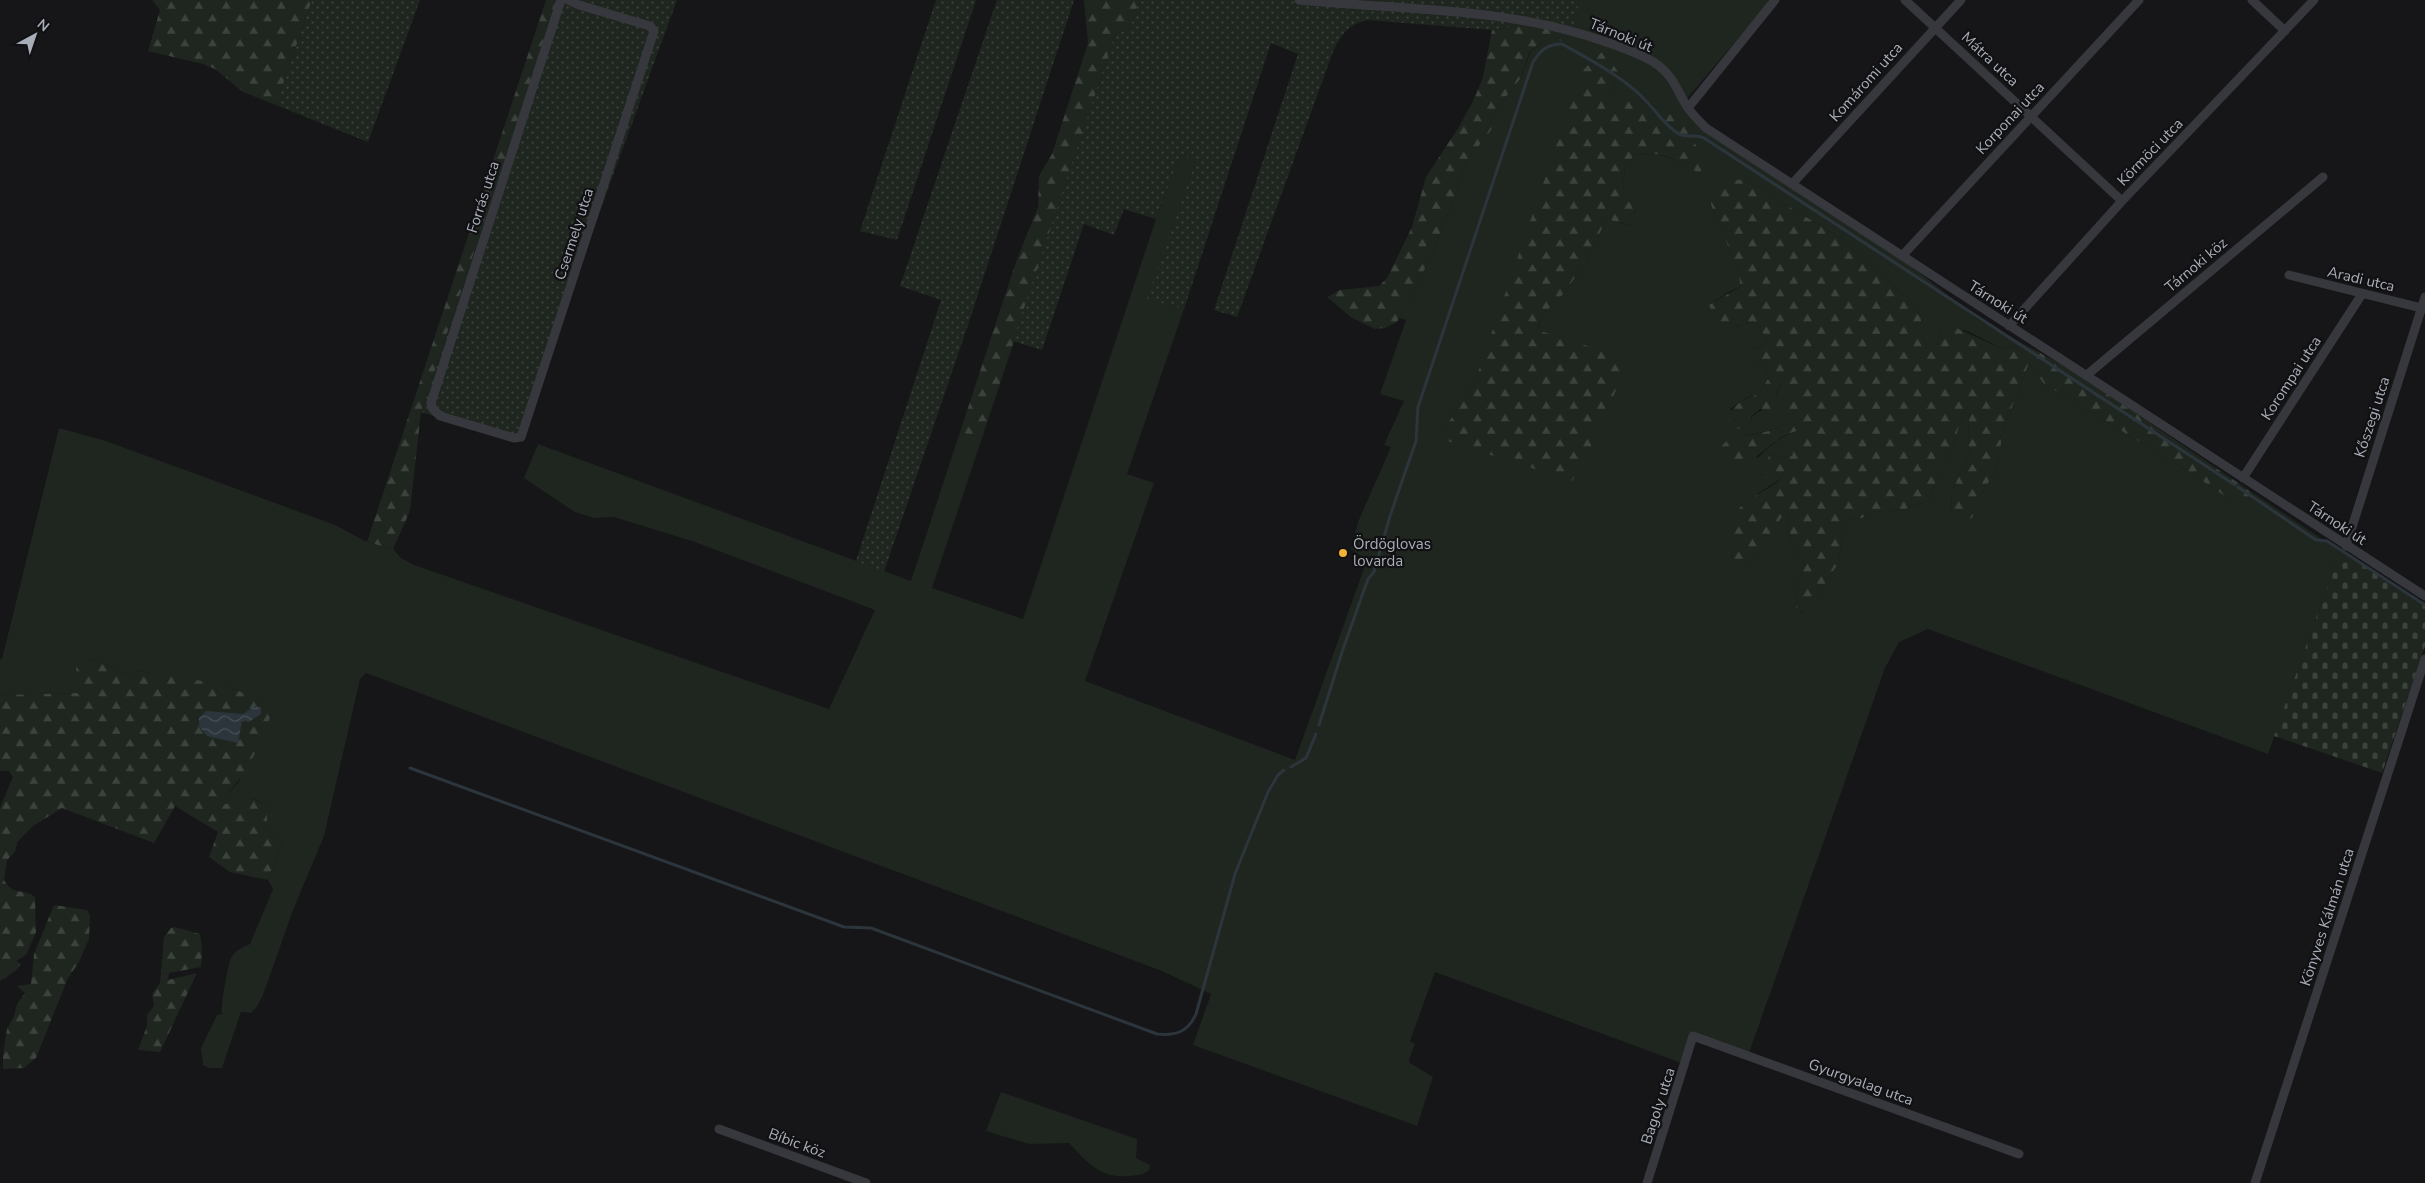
<svg xmlns="http://www.w3.org/2000/svg" width="2425" height="1183" font-family="'Nunito Sans',sans-serif">
  <style>
    .grass { fill: #1e261f; fill-rule: evenodd }
    .forest { fill: url(#forest-firs) }
    .cemetery { fill: url(#cemetery-stones) }
    .garden { fill: url(#garden-dots) }
    .water { fill: url(#water-waves) }
    .lines { fill: none; stroke-linecap: round; stroke-linejoin: round }
    .stream { stroke: #2c353c; stroke-width: 3 }
    .street { stroke: #37383d; stroke-width: 9 }
    .poi-dot { fill: #f2b134; stroke: #111113; stroke-width: 2 }
    .labels { text-anchor: middle; stroke-width: 4.5; stroke-linejoin: round; paint-order: stroke }
    .street-label { font-size: 15px; fill: #a8adb8; stroke: #111113 }
    .poi-label { font-size: 15px; fill: #a8adb8; stroke: #111113; text-anchor: start }
  </style>
  <defs>
    <pattern id="forest-firs" width="22" height="20" patternUnits="userSpaceOnUse" patternTransform="scale(1.25)"><rect width="22" height="20" fill="#1e261f"/><path d="M5 1l3.5 6h-7zM16 11l3.5 6h-7z" fill="#3c433d"/></pattern>
    <pattern id="cemetery-stones" width="16" height="16" patternUnits="userSpaceOnUse" patternTransform="scale(1.25)"><rect width="16" height="16" fill="#1e261f"/><path d="M2 7V4a2 2 0 0 1 4 0v3zM10 15v-3a2 2 0 0 1 4 0v3z" fill="#3c433d"/></pattern>
    <pattern id="garden-dots" width="8" height="8" patternUnits="userSpaceOnUse" patternTransform="scale(1.25)"><rect width="8" height="8" fill="#1e261f"/><path d="M2 2h.1M6 6h.1" fill="none" stroke="#3c433d" stroke-width="1.8" stroke-linecap="round"/></pattern>
    <pattern id="water-waves" width="16" height="10" patternUnits="userSpaceOnUse" patternTransform="scale(1.25)"><rect width="16" height="10" fill="#2c353c"/><path d="M0 5q4-4 8 0t8 0" fill="none" stroke="#485056"/></pattern>
  </defs>
  <rect width="100%" height="100%" fill="#161618"/>
  <path class="grass" d="M1579,0H1771L1684,102L1700,123L1878,243L1919,272L1977,319L2031,348L2018,346L2002,349L1968,331L1942,326L1936,346H1927L1921,332V316L1908,299L1840,238L1745,179L1711,205L1739,273L1740,287L1730,291L1709,305L1737,327L1743,323L1757,324L1768,341L1762,346L1750,349L1753,364L1765,367L1769,377L1759,394L1748,397L1730,409L1745,427C1754,413 1759,409 1776,407V395L1782,383C1784,389 1788,395 1790,401C1799,432 1752,435 1733,436L1758,458C1772,443 1784,434 1803,429L1794,455L1783,457L1770,455L1782,478L1751,498L1733,533L1735,546L1731,557L1741,566L1760,556L1781,517L1788,510L1790,541L1804,563L1797,591L1796,607L1803,614L1816,609L1818,595L1839,562L1843,531L1850,520L1862,518L1873,512L1905,509L1930,500L1940,470L1950,458L1963,412L1969,414L1968,457L1952,491L1951,513L1959,521L1982,493L1994,473L2000,452L2002,433L2029,363L2044,384L2188,471L2232,501H2248L2250,491L2340,551L2268,754L1928,629L1899,642L1885,668L1749,1053L1696,1039L1687,1065L1435,972L1410,1041L1415,1044L1409,1059L1410,1063L1433,1077L1417,1126L1193,1045L1211,994L1162,971L366,673L360,679L324,836L293,910L263,995L256,1008L251,1013L241,1012L222,1068H209L203,1065L201,1048L217,1015L222,1014C220,1007 228,965 231,958C235,950 243,947 250,944L273,889L268,880L283,839L272,835L267,823V807L255,799L221,806V800L239,782L263,702L231,688L138,671L126,675L97,661L85,660L79,693L0,695V659H2L59,428L106,441L335,525L367,542L393,549L401,558L414,565L829,709L875,610L695,542L614,517L594,518L575,512L524,478L538,444L911,581L960,432L982,438L932,588L1023,619L1156,219L1180,155L1196,160L1148,299L1184,309L1127,474L1154,483L1085,681L1295,760L1367,560L1351,549L1358,522L1391,447L1384,445L1404,401L1380,394L1406,320L1399,318L1429,261L1458,188L1465,163L1490,130L1493,113L1520,79L1531,51L1546,40H1559L1570,45ZM1603,52L1619,73L1604,106L1608,111L1625,99L1652,105L1699,173C1675,158 1663,152 1634,155L1625,168L1623,189L1635,211L1632,226L1606,219L1587,262L1559,299L1544,313L1537,331L1438,438L1474,384Z
    M1001,1092L1137,1139L1136,1158L1150,1165L1149,1170C1142,1176 1136,1175 1127,1176C1099,1178 1087,1162 1069,1143L1029,1144L986,1131Z"/>
  <path class="forest" d="M152,0H312L276,105L243,92L215,69L203,64L148,51L160,10Z
    M546,0H558L421,412L410,511L393,549L367,542Z
    M1084,0H1139L1129,32H1116L982,438L960,432L1016,262L1038,207L1039,176L1052,154L1088,43Z
    M1527,24L1548,28L1573,38L1570,45L1559,40H1546L1530,51L1520,79L1493,113L1491,130L1465,163L1458,188L1429,261L1397,322L1385,328L1375,329L1352,318L1327,297L1340,290L1379,286L1387,278L1412,227L1426,177L1459,127L1475,97L1483,77L1492,30Z
    M1603,51L1619,73L1604,106L1608,110C1613,107 1619,101 1625,99C1640,95 1651,104 1659,115L1668,113L1685,125L1705,162L1700,174C1676,158 1663,151 1634,155L1625,168L1623,188L1635,211L1633,226L1606,219L1587,262L1559,299L1544,313L1537,330L1623,357L1625,370L1585,459L1572,481L1438,438L1474,384L1582,71Z
    M1745,179L1840,238L1908,299L1921,316V332L1927,346H1936L1942,326L1950,325L2002,349L2018,346L2031,348L2057,362L2087,380L2250,491L2248,501L2242,503L2232,501L2188,471L2044,384L2029,363L2002,433L2000,452L1994,473L1982,493L1972,518L1959,521L1951,514L1952,491L1968,457L1969,414L1963,412L1950,458L1940,470L1930,500L1905,509L1873,512L1862,518L1850,520L1843,531L1839,562L1818,595L1817,609L1813,614H1804L1796,607L1797,591L1804,563L1790,541L1788,510C1775,521 1773,541 1762,554C1757,559 1747,562 1741,567L1731,557C1736,542 1730,533 1734,519C1739,498 1768,492 1781,479L1764,477L1758,472L1770,455L1783,457L1793,455L1790,445L1803,430C1776,433 1766,454 1742,465L1727,456L1721,447C1724,444 1729,438 1733,436C1738,434 1746,436 1752,435C1789,428 1798,418 1781,384L1776,394V407L1770,412L1760,409L1752,415L1745,427L1736,429L1729,426C1726,408 1744,398 1759,394L1769,377L1765,367L1753,364L1747,354L1750,349L1762,346L1768,341L1757,324L1743,323L1725,333L1719,327L1709,305L1740,287L1739,273L1711,205C1714,187 1729,180 1745,179Z
    M85,660L97,661L126,675L138,671C181,678 238,682 273,709C260,745 249,773 221,800V805L254,799L267,807V823L272,835L283,839L268,880L230,872L209,857L218,832L175,806L154,843L62,808L33,826L17,842L15,852L7,860L4,880C14,897 22,887 35,897L36,932L26,955L16,961L21,964L14,972L0,981V808L13,777L9,771H0V695L79,693L76,668Z
    M54,905L87,910L90,915L89,939L79,962L68,978L36,1058L24,1068L3,1069V1054L7,1029L14,1016L17,1004L25,993L17,986L31,984L34,954Z
    M175,927L200,934L202,949L201,967L169,973L168,980L197,973L160,1052L138,1050L147,1026V1015L154,1006L152,994L160,983L164,937L171,928Z"/>
  <path class="cemetery" d="M2340,551L2425,603V646L2382,773L2274,736Z"/>
  <path class="garden" d="M312,0H420L368,142L276,105Z
    M558,0H677L516,442L421,412Z
    M936,0H976L897,240L860,231Z
    M997,0H1074L967,328L884,572L856,561L941,300L900,286Z
    M1139,0H1579L1573,38L1548,28L1527,24L1492,30L1368,20C1349,24 1343,33 1334,49L1237,317L1214,310L1298,54L1271,43L1184,309L1147,299L1196,160L1180,155L1156,219L1124,209L1114,235L1084,224L1042,350L1013,341L1116,32H1129Z"/>
  <path class="water" d="M255,706L261,708V714L249,722L242,720L238,743L207,736L199,726V718L206,711L243,714Z"/>
  <g class="lines">
    <path class="stream" d="M2238,487L2316,540L2327,541L2425,605
      M1319,725L1343,649L1368,579L1374,572L1390,516L1416,441L1418,407L1533,62C1541,50 1547,44 1562,44C1589,59 1625,78 1646,101C1658,113 1664,125 1679,134C1688,139 1695,133 1704,138L2235,485
      M1291,767L1306,758L1316,734
      M410,768L844,927L871,928L1157,1034C1176,1036 1188,1032 1196,1014L1235,874L1268,792L1278,775L1284,770"/>
    <path class="street" d="M561,0L431,403L433,409L440,416L514,438L521,437L654,31L650,26L579,5L568,0
      M1299,0C1400,10 1509,7 1606,42C1623,48 1640,53 1655,63C1675,77 1676,90 1688,108C1693,115 1700,122 1706,128L2425,596
      M1905,0L2122,201
      M2252,0L2285,31
      M1688,108L1775,0
      M1792,184L1961,0
      M1902,256L2139,0
      M2289,275L2425,309
      M2009,326L2122,201L2314,0
      M2088,374L2323,177
      M2243,478L2362,294
      M2346,546L2425,297
      M719,1129L866,1183
      M1647,1183L1693,1036L2019,1154
      M2255,1183L2425,659"/>
  </g>
  <circle class="poi-dot" cx="1343" cy="553" r="5"/>
  <g class="labels">
    <g class="street-label">
      <text transform="translate(1621 35) rotate(22)" y="5">Tárnoki út</text>
      <text transform="translate(1990 59) rotate(43)" y="5">Mátra utca</text>
      <text transform="translate(1866 82) rotate(-48)" y="5">Komáromi utca</text>
      <text transform="translate(2010 118) rotate(-47)" y="5">Korponai utca</text>
      <text transform="translate(2150 152) rotate(-46)" y="5">Körmöci utca</text>
      <text transform="translate(483 197) rotate(-72)" y="5">Forrás utca</text>
      <text transform="translate(574 234) rotate(-72)" y="5">Csermely utca</text>
      <text transform="translate(2196 265) rotate(-40)" y="5">Tárnoki köz</text>
      <text transform="translate(2361 279) rotate(13)" y="5">Aradi utca</text>
      <text transform="translate(1998 302) rotate(32)" y="5">Tárnoki út</text>
      <text transform="translate(2291 378) rotate(-57)" y="5">Korompai utca</text>
      <text transform="translate(2372 417) rotate(-72)" y="5">Kőszegi utca</text>
      <text transform="translate(2337 523) rotate(33)" y="5">Tárnoki út</text>
      <text transform="translate(2327 917) rotate(-72)" y="5">Könyves Kálmán utca</text>
      <text transform="translate(1861 1082) rotate(20)" y="5">Gyurgyalag utca</text>
      <text transform="translate(1658 1106) rotate(-72)" y="5">Bagoly utca</text>
      <text transform="translate(797 1143) rotate(20)" y="5">Bíbic köz</text>
    </g>
    <g class="poi-label">
      <text x="1353" y="549">Ördöglovas<tspan x="1353" dy="17">lovarda</tspan></text>
    </g>
  </g>
  <g transform="translate(35 35) rotate(40)" stroke="#111113" stroke-width="4" paint-order="stroke">
  <path d="M0-4L9 19L0 12L-9 19Z" fill="#a8adb8"/>
  <text y="-8" font-size="14" font-weight="bold" text-anchor="middle" fill="#a8adb8">N</text>
  </g>
</svg>
